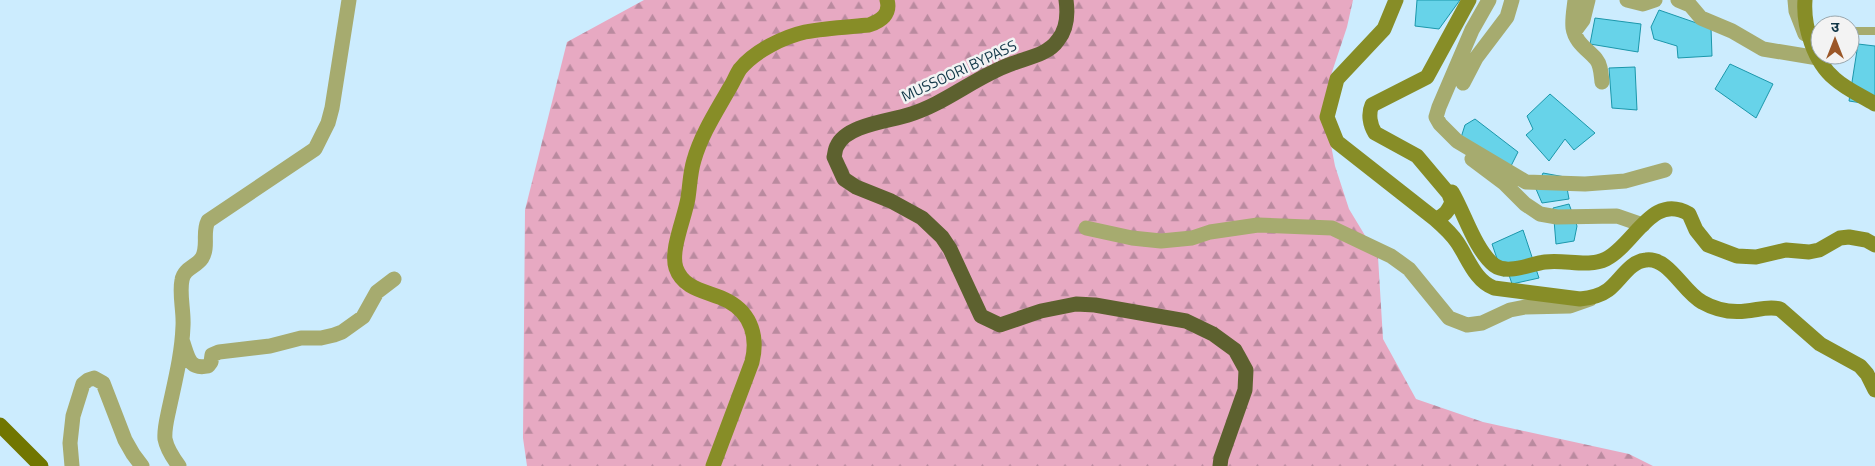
<svg xmlns="http://www.w3.org/2000/svg" width="1875" height="466" font-family="'Titillium Web','Noto Sans Devanagari',sans-serif">
  <style>
    .forest { fill: url(#forest-firs) }
    .building { fill: #67d3e9; stroke: #1b97ab }
    .lines { fill: none; stroke-linecap: round; stroke-linejoin: round }
    .lane { stroke: #a6ab6f; stroke-width: 8 }
    .street { stroke: #a6ab6f; stroke-width: 15 }
    .secondary { stroke: #878d27; stroke-width: 15 }
    .primary { stroke: #717600; stroke-width: 15 }
    .highway { stroke: #5d612f; stroke-width: 15 }
    .labels { text-anchor: middle; stroke-width: 5; stroke-linejoin: round; paint-order: stroke }
    .street-label { font-size: 15px; fill: #113647; stroke: #f3f3f3 }
  </style>
  <defs>
    <pattern id="forest-firs" width="22" height="20" patternUnits="userSpaceOnUse" patternTransform="scale(1.25)"><rect width="22" height="20" fill="#e7a9c2"/><path d="M5 1l3.5 6h-7zM16 11l3.5 6h-7z" fill="#ba8a9f"/></pattern>
  </defs>
  <rect width="100%" height="100%" fill="#ccecfe"/>
  <path class="forest" d="M644,0H1353L1347,27L1331,75L1326,119L1335,166L1349,209L1378,257L1383,339L1416,399L1483,422L1629,454L1653,466H527L523,438L525,210L567,42Z"/>
  <path class="building" d="M1417,0H1460L1439,29L1415,26Z
    M1659,10L1711,28L1712,56L1678,58L1677,46L1654,39L1651,27Z
    M1595,18L1641,24L1638,52L1590,44Z
    M1858,44L1875,46V105L1849,101Z
    M1730,64L1773,84L1756,118L1715,89Z
    M1635,67L1637,110L1612,108L1609,68Z
    M1550,94L1595,133L1574,150L1565,139L1549,161L1526,135L1533,129L1527,116Z
    M1475,119L1518,152L1505,178L1458,147L1465,125Z
    M1543,173L1565,177L1569,199L1542,203L1536,189Z
    M1569,204L1577,226L1574,241L1556,244L1553,208Z
    M1523,230L1539,278L1512,284L1509,275L1503,276L1492,244Z"/>
  <g class="lines">
    <path class="lane" d="M1808,30H1820
      M1850,31H1875"/>
    <path class="street" d="M1489,0L1472,30L1439,107L1436,117L1440,124L1457,141L1526,182L1585,184L1625,181L1665,170
      M1575,0C1574,9 1572,19 1573,28C1575,42 1587,49 1596,59C1601,65 1601,74 1602,82
      M1627,0L1643,4L1655,0
      M1678,0L1690,5L1701,18L1732,31L1763,49L1818,58
      M1795,0L1796,11L1805,34
      M1574,32L1583,20L1588,0
      M1463,83L1476,58L1507,17L1512,0
      M1472,159L1504,183L1525,204L1540,214L1557,217L1617,216L1643,225
      M1086,228L1132,238L1161,241L1192,238L1210,232L1258,225L1332,228L1391,256L1409,269L1449,318L1467,325L1482,323L1510,310L1525,307L1570,306L1590,299
      M182,340C188,356 188,370 208,366L211,362L212,355L219,352L270,346L301,338H321L334,335L342,332L363,317L377,292L394,279
      M72,466L70,443L73,416L83,384L88,380L94,378L103,383L125,440L133,454L142,466
      M179,466C173,458 167,449 165,439C164,429 167,419 169,409C175,381 182,354 183,326C184,311 179,294 182,280C184,268 196,267 202,258C209,246 202,233 208,221L315,149L328,123L332,108L349,0"/>
    <path class="secondary" d="M1396,0L1384,29L1337,79L1327,117L1337,142L1435,219C1445,216 1448,211 1452,202L1449,194L1417,156L1375,133C1370,125 1368,114 1372,105L1427,77L1469,0
      M1805,0C1803,26 1814,62 1835,79C1846,89 1862,96 1875,104
      M1452,192C1464,212 1475,250 1494,265C1507,275 1530,264 1545,262C1565,259 1588,268 1606,259C1635,244 1652,192 1689,214L1696,230L1708,245L1737,256L1756,257L1786,250L1809,252L1819,250L1840,238L1849,237L1866,240L1875,245
      M1435,219C1443,226 1451,233 1457,242C1468,258 1475,281 1494,288L1580,299C1590,298 1600,296 1608,290C1620,281 1630,261 1646,260C1669,257 1683,292 1702,302C1716,310 1730,313 1746,311C1758,310 1768,306 1780,309L1820,344L1860,366L1867,374L1875,390
      M713,466L752,362C758,338 752,314 728,301C709,291 684,291 676,268C670,250 685,217 688,198C690,185 690,173 694,160C701,135 716,112 729,89C733,83 736,75 740,69C755,51 783,37 805,32C826,28 848,27 869,25C881,21 891,14 887,0"/>
    <path class="primary" d="M0,425L41,466"/>
    <path class="highway" d="M1066,0C1068,14 1067,29 1058,40C1048,55 1026,58 1011,64C975,77 945,104 908,115C889,121 846,125 837,146C835,149 835,154 834,157L844,179L856,187L891,201L922,218L942,237L950,249L981,316L1000,325L1041,311L1076,304L1095,305L1186,321L1213,334L1235,350L1246,370L1245,390L1221,458L1220,466"/>
  </g>
  <g class="labels">
    <g class="street-label">
      <text transform="translate(959 71) rotate(-25)" y="5">MUSSOORI BYPASS</text>
    </g>
  </g>
  <g transform="translate(1835 40)"><circle r="24" fill="#f3f3f3" stroke="#99a7ae"/>
  <path d="M0-4L9 19L0 12L-9 19Z" fill="#9b5728"/>
  <text y="-8" font-size="14" font-weight="bold" text-anchor="middle" fill="#113647">उ</text>
  </g>
</svg>
